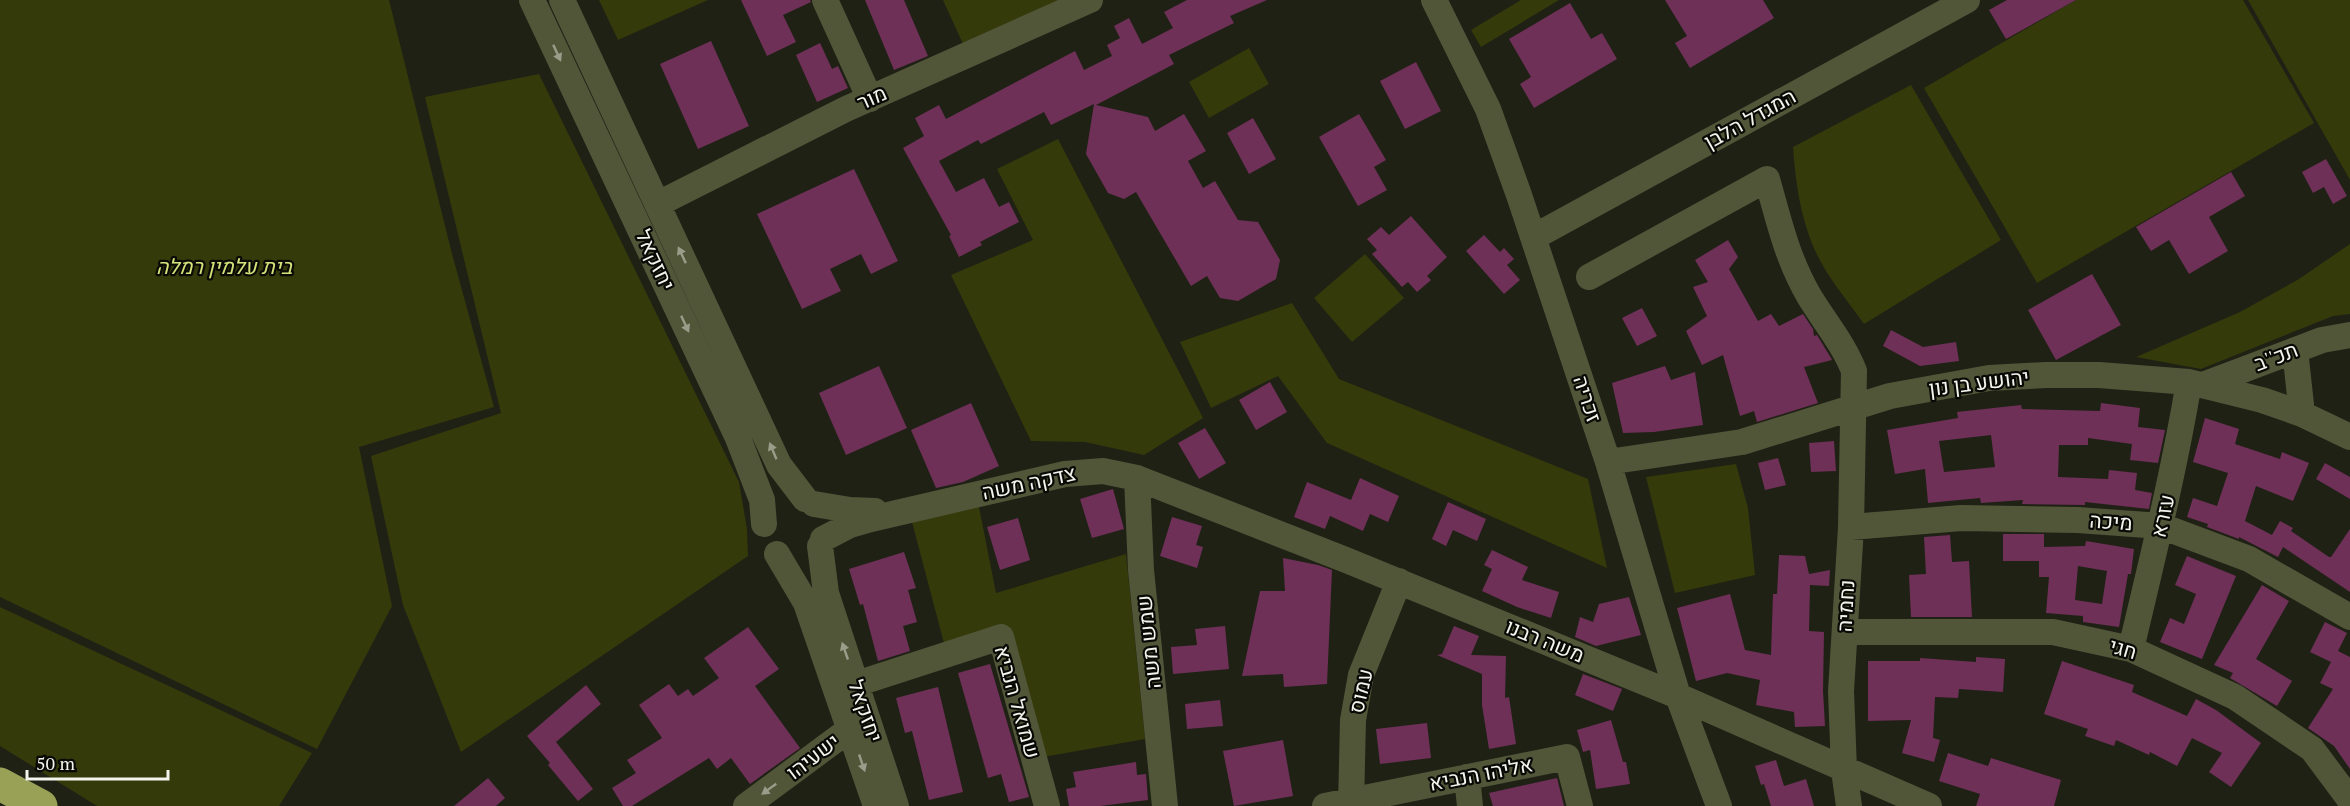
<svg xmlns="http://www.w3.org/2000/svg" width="2350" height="806" font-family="'PT Serif',Heebo,serif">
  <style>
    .green { fill: #353a0a }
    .building { fill: #6e3057; fill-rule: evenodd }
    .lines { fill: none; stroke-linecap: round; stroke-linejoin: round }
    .minor { stroke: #525639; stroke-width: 26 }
    .highway { stroke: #98a156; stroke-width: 33 }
    .oneway { fill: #9a9d8a }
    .labels { text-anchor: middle; stroke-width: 4.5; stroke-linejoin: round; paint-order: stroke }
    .street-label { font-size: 21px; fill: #f3f4ec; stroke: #090a06 }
    .park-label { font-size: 21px; font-style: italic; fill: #d5e179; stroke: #090a06 }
  </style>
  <rect width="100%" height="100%" fill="#1f2115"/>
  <path class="green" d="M0,0H389L451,250L494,407L359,447L392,606L317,749L0,597Z
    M599,0H708L618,40Z
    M943,0H1060L963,44Z
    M1521,0H1559L1481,47L1471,30Z
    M2076,0H2243L2314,123L2037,283L1924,88Z
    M2248,0H2350V180Z
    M1249,48L1269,84L1209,118L1189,82Z
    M539,74L739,482L747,529L748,556L461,752L403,605L371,456L501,413L425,97Z
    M1911,85L2001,240L1864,324C1852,307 1838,290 1826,271C1803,234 1796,190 1793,147Z
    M1058,139L1203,418L1144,455L1085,442L1031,441L951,275L1033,240L997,169Z
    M2350,244V314L2333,316L2201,369L2136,357L2240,312L2299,279Z
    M1365,254L1404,298L1352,342L1314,298Z
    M1292,303L1339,379L1588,479L1607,568L1327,443L1278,376L1211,408L1180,342Z
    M1736,464L1748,508L1755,575L1675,593L1646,477Z
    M979,507L996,593L1126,554L1145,739L1043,757L1008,627L945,647L912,522Z
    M0,607L312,753L279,806H97L0,746Z"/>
  <path class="building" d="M741,0H810L811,2L783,15L796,42L767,56Z
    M865,0H904L928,56L894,70Z
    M1187,0H1267L1230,16L1234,23L1169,55L1174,64L1096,105L1148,117L1155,131L1184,114L1206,151L1188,161L1203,188L1215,181L1238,220L1258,222L1280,260L1276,279L1238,301L1220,298L1207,276L1191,286L1136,192L1124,199L1108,193L1086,154L1094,104L1051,125L1044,112L981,144L978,140L939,161L956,192L984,178L999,207L1009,202L1019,222L980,242L982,245L959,257L949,236L951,235L903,148L924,136L915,118L939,105L946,119L1075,51L1084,70L1112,56L1107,45L1120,38L1114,26L1129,18L1142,44L1173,28L1164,12Z
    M1665,0H1763L1774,18L1690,68L1675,43L1687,36Z
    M2007,0H2076L2006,39L1989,10Z
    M1570,3L1591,39L1602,33L1617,59L1534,108L1520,84L1531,77L1509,39Z
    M711,41L749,126L698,149L660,64Z
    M820,43L832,69L838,66L848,88L817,102L796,55Z
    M1416,62L1441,111L1405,129L1380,81Z
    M1359,114L1386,160L1374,167L1387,190L1358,206L1319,137Z
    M1253,118L1276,159L1249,174L1227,133Z
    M2326,159L2347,196L2333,204L2324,187L2313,193L2302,172Z
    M854,169L898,261L871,274L861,254L830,269L841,291L802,309L757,214Z
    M2231,172L2245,196L2209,217L2228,251L2189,274L2169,240L2151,251L2136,227Z
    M1411,216L1447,257L1427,276L1431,280L1417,292L1408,282L1402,287L1372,254L1377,250L1367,239L1381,227L1389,235Z
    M1484,235L1500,252L1504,248L1514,259L1507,265L1520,280L1504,294L1466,251Z
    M1728,240L1738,257L1729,269L1758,321L1771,314L1779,326L1803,314L1813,329L1814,336L1817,335L1831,358L1832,360L1804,367L1818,403L1757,422L1754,411L1740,416L1723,355L1702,365L1686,331L1707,316L1693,287L1708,282L1695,260Z
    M2092,274L2121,325L2056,360L2028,310Z
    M1642,308L1657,336L1637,346L1622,318Z
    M1891,330L1923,347L1956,342L1959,361L1920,366L1883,346Z
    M879,366L907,428L846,455L819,393Z
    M1665,366L1671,380L1695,372L1703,425L1654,432L1623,433L1612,383Z
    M1270,382L1287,412L1256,430L1239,400Z
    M971,403L999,466L963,482L936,488L911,430Z
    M2101,403L2140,408L2138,427L2165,430L2158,463L2130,460L2132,444L2088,438V445H2059L2058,477L2108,479L2109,470L2137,473L2135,490L2152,493L2149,509L2085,502V505L2022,504L2023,500L1981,503L1980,498L1928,503L1925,469L1895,474L1887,430L1958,418L1957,412L2021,405L2022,409L2100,411ZM1991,435L1995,467L1944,472L1939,441Z
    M2205,418L2239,429L2235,444L2280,459L2282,452L2309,463L2293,501L2256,486L2245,521L2272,535L2280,521L2293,528L2291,531L2329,557H2331L2350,529V592L2283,547L2278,557L2239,537V539L2207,527L2208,524L2187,517L2193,498L2217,506L2228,473L2193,462Z
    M1205,428L1226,463L1199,479L1178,443Z
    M1834,441L1836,471L1811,472L1809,443Z
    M1778,458L1786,485L1765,490L1758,463Z
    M2325,463L2350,477V499L2316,479Z
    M1360,478L1399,496L1388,522L1370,514L1363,531L1330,516L1325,529L1294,517L1307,482L1351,500Z
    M1113,489L1124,529L1092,538L1080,499Z
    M1448,502L1486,519L1477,541L1453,530L1446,546L1432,539Z
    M1172,517L1202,526L1196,545L1203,547L1197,568L1160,556Z
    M1018,518L1030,560L1000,570L987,527Z
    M2003,534H2044V547L2085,546L2086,541L2134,549L2131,574H2128L2119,627L2083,622V616L2046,613L2049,577H2039V561H2003ZM2078,566L2107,571L2102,604L2075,600Z
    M1950,535L1952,562L1969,561L1972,617H1911L1909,575L1926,574L1924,537Z
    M1492,550L1528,567L1522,580L1559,592L1551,618L1517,607L1482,591L1492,569L1484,565Z
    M904,552L916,588L908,590L917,622L903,626L910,651L878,661L863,604L860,605L849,569Z
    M1779,555L1805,556L1809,574L1830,570L1829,586L1810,585L1809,631L1824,632L1823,691L1825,726L1795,727L1794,712L1756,705L1760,680L1727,673L1696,681L1677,608L1730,594L1745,650L1771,655L1773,594H1777Z
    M2187,556L2236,576L2202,659L2160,642L2170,618L2184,624L2196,594L2175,585Z
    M1283,558L1318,565L1332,570L1327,684L1284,687L1283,674L1242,676L1260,591H1285Z
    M2262,585L2289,601L2256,659L2292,681L2277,706L2230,678L2233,673L2214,665Z
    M1629,597L1641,635L1596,646L1575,637L1580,617L1593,622L1599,604Z
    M2325,622L2347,633L2338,651L2350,657V769L2334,746L2308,728L2333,689L2320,683L2331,662L2310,652Z
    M1225,626L1229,669L1173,674L1171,647L1197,645L1195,629Z
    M1454,626L1479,636L1471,655L1506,656L1505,698L1509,697L1516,744L1489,749L1482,705V674L1437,655L1442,654Z
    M748,627L779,669L755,686L800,748L750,784L731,758L717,769L709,758L632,806H623L612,788L636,773L627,760L662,738L639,705L669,684L678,696L688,689L693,696L719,678L704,658Z
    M1976,657L2005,659L2003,692L1959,689L1958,698L1935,697L1933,738L1940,740L1934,762L1902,753L1911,720L1868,721V661H1920V658L1976,662Z
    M2062,661L2134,685L2132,692L2187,716L2196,699L2216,710L2261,743L2231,787L2209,772L2222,753L2192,738L2177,766L2150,752L2149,755L2116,740L2114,746L2085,736L2088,729L2044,714Z
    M990,664L1029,797L1009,802L1001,774L988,778L958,673Z
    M1583,674L1622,689L1613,711L1575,695Z
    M586,685L601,704L556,742L593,789L578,801L548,765L550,763L527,736Z
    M938,687L963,792L929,800L912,731L905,733L896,698Z
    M1220,700L1223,726L1187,729L1185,704Z
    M1611,720L1623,762H1626L1630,784L1596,789L1590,750L1583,752L1577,730Z
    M1427,723L1431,758L1380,764L1376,729Z
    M1283,740L1293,796L1234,806L1223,751Z
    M1948,753L1988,766L1991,758L2061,780L2054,806H1976L1980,794L1939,781Z
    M1776,760L1784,786L1806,779L1814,806H1771L1764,784L1761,785L1755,766Z
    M1136,762L1137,775L1146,774L1148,800L1100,806H1069L1066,789L1076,787L1073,772Z
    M488,778L505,798L496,806H454Z
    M1557,778L1564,806H1493L1489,793Z"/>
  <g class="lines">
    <path class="minor" d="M532,0L738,438L762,500L764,524
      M562,0L779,465L805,499
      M825,0L870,99
      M1434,0L1488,109L1519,195L1608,462L1678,696L1719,806
      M658,204L846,109L1090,0
      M1534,237L1967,0
      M1589,277L1767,179C1779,221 1787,258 1809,296C1824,321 1843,343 1854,371L1851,527L1841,691L1844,770L1849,806
      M2295,350L2302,414
      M2203,385L2322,340L2350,335
      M1608,462L1742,442L1890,396L1989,378L2046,375H2099L2189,382L2262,400L2302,414L2350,437
      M1137,478L1141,570L1165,806
      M814,504L850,510L875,511
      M1851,527L1961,518L2078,520L2161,526L2249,559L2350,617
      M823,539L850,525L871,519L1065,474L1103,471L1137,478L1346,560L1678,696L1929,806
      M820,546L826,593L896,806
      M777,554L806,603L876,806
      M1845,632H2053L2131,649L2235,697L2312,749L2350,800
      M2131,649C2152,560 2174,472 2189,382
      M856,684L1001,637L1047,806
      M1467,777L1470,806
      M746,806L850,729
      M1325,806L1567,757L1580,806
      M1351,806L1353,720L1361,675L1399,581"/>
    <path class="highway" d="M0,784L41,806"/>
  </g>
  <defs><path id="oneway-solid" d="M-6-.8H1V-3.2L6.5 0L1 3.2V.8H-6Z" transform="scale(1.5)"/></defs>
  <g class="oneway">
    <use href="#oneway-solid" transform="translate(557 53) rotate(65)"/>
    <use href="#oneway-solid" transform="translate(682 255) rotate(-115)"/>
    <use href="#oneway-solid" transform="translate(685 324) rotate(65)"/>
    <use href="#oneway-solid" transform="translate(773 451) rotate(-113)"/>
    <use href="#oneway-solid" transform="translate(845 651) rotate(-109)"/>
    <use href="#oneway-solid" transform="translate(862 763) rotate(71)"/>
    <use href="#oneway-solid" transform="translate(769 789) rotate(144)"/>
  </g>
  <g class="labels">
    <g class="street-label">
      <text transform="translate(872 98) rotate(-24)" y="7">מור</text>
      <text transform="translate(1750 119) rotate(-29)" y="7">המגדל הלבן</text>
      <text transform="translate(655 260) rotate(65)" y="7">יחזקאל</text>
      <text transform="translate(2276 357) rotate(-21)" y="7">תכ''ב</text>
      <text transform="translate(1979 383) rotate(-7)" y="7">יהושע בן נון</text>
      <text transform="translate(1587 399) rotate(72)" y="7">זכריה</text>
      <text transform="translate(1029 483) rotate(-12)" y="7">צדקה משה</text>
      <text transform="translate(2163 516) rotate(-77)" y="7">עזרא</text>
      <text transform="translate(2111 522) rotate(4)" y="7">מיכה</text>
      <text transform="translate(1846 606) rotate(-87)" y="7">נחמיה</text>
      <text transform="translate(1545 641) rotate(22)" y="7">משה רבנו</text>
      <text transform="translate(1149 642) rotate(-96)" y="7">שמש משה</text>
      <text transform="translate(2123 649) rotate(16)" y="7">חגי</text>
      <text transform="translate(1361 691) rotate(-77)" y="7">עמוס</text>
      <text transform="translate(1017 702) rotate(74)" y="7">שמואל הנביא</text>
      <text transform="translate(865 711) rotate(71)" y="7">יחזקאל</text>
      <text transform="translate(813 757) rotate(-37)" y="7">ישעיהו</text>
      <text transform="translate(1481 774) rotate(-11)" y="7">אליהו הנביא</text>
    </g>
    <g class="park-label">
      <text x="224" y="274">בית עלמין רמלה</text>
    </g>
  </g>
  <path d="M27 770v9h141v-9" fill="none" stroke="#f3f4ec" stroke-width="3"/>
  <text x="36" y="770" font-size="18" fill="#f3f4ec" stroke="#090a06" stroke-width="4.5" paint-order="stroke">50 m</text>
</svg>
